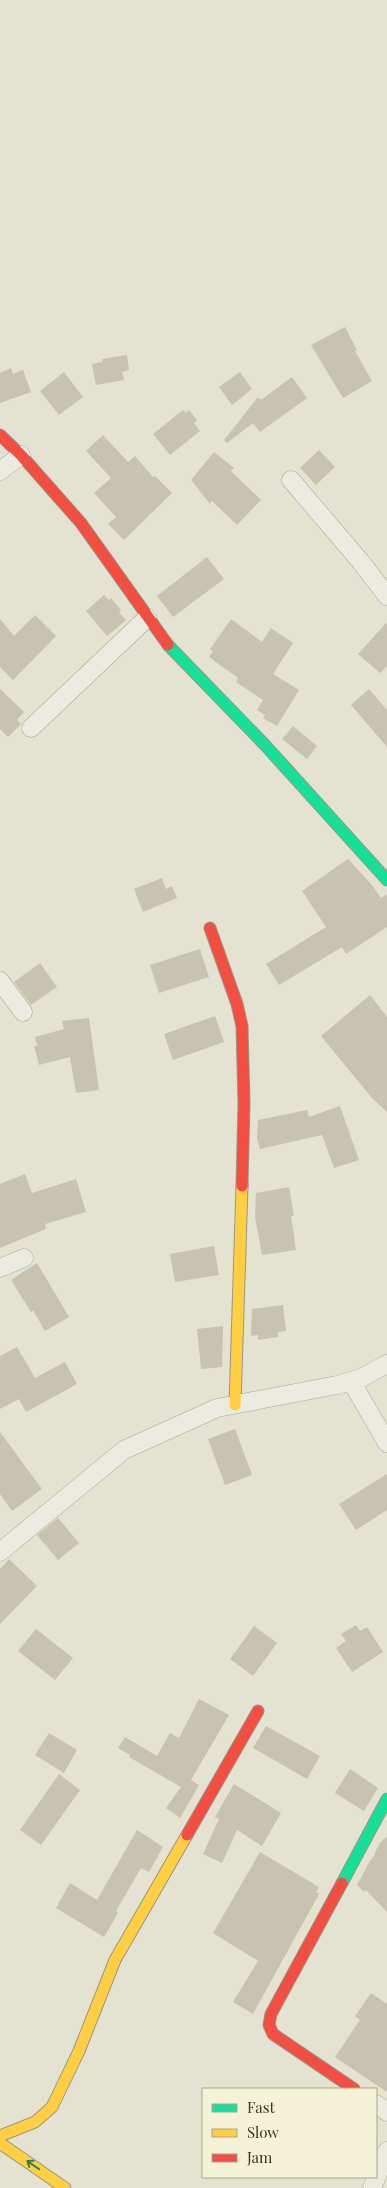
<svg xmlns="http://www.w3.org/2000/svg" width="387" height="2188" font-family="'Playfair Display',serif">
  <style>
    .building { fill: #c8c2b1 }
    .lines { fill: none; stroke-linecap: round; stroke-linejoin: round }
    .street-casing { stroke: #aaa798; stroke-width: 19 }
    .fast-casing { stroke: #999688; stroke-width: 13 }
    .slow-casing { stroke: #999688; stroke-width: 13 }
    .jam-casing { stroke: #999688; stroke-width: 13 }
    .street { stroke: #ecebe1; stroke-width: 18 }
    .fast { stroke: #16e098; stroke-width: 11 }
    .slow { stroke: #ffcf43; stroke-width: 11 }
    .jam { stroke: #f24e42; stroke-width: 11 }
    .oneway { stroke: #298057 }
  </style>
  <rect width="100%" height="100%" fill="#e4e2d0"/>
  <path class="building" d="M345,327L357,350L355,351L372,381L343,398L311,345Z
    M127,355L129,370L122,372L124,380L96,385L92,364L102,362V359Z
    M11,368L13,374L23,370L31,392L0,403V373Z
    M64,372L83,397L59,415L40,391Z
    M240,372L252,389L232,405L219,387Z
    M292,377L307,398L260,432L253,423L227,443L224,440L258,397L261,400Z
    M183,410L186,413L189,410L197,420L194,423L200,431L170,455L153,434Z
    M103,435L128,462L135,456L153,477L155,476L172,493L124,540L108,524L116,517L94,493L111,478L86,451Z
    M319,450L335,467L316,485L300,468Z
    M214,452L234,468L231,471L261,500L237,525L212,501L210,504L191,480Z
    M207,557L224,579L173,617L157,596Z
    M104,595L109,600L111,598L121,610L119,612L126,620L107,636L86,611Z
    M35,615L56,636L13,680L0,667V619L14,636Z
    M231,619L262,642L271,628L293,643L273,674L299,690L277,726L263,718L265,715L257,710L263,700L236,682L238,678L209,657L213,651L210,649Z
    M387,622V666L380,673L358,654Z
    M0,689L24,712L17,720L21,724L8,737L0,729Z
    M369,689L387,710V747L351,705Z
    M293,726L317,746L307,759L282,739Z
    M348,859L371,884L381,898L387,894V927L346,954L342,947L279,985L266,964L326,927L302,891Z
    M162,878L166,889L172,886L177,898L143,912L134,889Z
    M200,949L209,977L159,993L150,965Z
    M40,963L57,987L31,1005L14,982Z
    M370,995L387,1017V1112L372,1098L321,1036Z
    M215,1016L224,1042L173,1060L164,1034Z
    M89,1018L99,1090L76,1093L70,1057L39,1065L34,1046H37L35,1037L64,1029L62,1021Z
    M340,1106L359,1160L334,1168L322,1135L260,1149L257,1138L258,1120L307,1110L309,1117Z
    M25,1174L32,1193L76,1179L86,1212L45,1224L46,1229L0,1248V1184Z
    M289,1187L294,1216H291L296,1250L262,1255L255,1217L256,1193Z
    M214,1246L219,1275L175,1282L170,1254Z
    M37,1263L69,1317L45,1331L33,1310L31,1312L11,1280Z
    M283,1305L286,1331L278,1332V1337L258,1340V1335L251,1336L252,1309Z
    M223,1326L222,1367L201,1369L197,1329Z
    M17,1347L35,1378L65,1362L77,1384L26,1412L19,1399L0,1409V1356Z
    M235,1429L252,1475L225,1485L208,1439Z
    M0,1432L42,1489L12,1511L0,1494Z
    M387,1474V1510L356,1530L339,1504Z
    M58,1518L79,1543L58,1560L37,1535Z
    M9,1559L37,1586L0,1624V1569Z
    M356,1625L360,1631L367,1627L383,1652L352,1672L336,1648L346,1641L341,1634Z
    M254,1626L277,1643L253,1676L230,1659Z
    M36,1629L73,1658L55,1680L18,1651Z
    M199,1699L229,1715L191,1780L199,1785L180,1818L166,1808L181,1787L129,1757L130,1755L118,1748L125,1737L157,1756L170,1733L179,1738Z
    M266,1726L320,1756L307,1779L253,1748Z
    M49,1733L77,1750L64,1773L35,1755Z
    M350,1769L378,1788L364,1811L335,1793Z
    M59,1774L80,1790L41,1845L20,1830Z
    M234,1784L281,1813L262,1846L237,1830L222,1863L203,1854L219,1819L215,1817Z
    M137,1830L163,1847L149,1872L141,1868L116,1911L118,1913L104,1937L56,1908L70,1883L97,1900Z
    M387,1836V1912L366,1890L364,1892L357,1885L370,1861L375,1855L374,1854L380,1843Z
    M260,1852L319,1887L316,1892L319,1894L253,2014L233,2002L258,1961L213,1933Z
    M371,1993L387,2004V2092L335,2057L360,2020L355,2016Z"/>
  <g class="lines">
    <g class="street-casing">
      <path id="street" d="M0,471L21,455
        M291,480L361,562L387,596
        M31,728L147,618
        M0,981L23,1012
        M0,1268L24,1258
        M351,1381L387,1443
        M0,1552L124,1450L217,1408L337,1385L361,1378L387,1364
        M376,2104L387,2112
        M372,2188L387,2151"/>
    </g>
    <g class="fast-casing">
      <path id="fast" d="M168,645L265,745L387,880
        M342,1883L387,1799"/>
    </g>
    <g class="slow-casing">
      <path id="slow" d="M235,1405L242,1186
        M0,2136L35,2122L52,2107L79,2051L115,1960L187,1835
        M0,2143L65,2188"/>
    </g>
    <g class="jam-casing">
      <path id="jam" d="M0,435L21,455L81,523L168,645
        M210,928L237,1004L242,1026L244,1103L242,1186
        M187,1835L258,1711
        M342,1883L271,2014L269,2025L273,2034L354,2089"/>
    </g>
    <use href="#street" class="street"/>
    <use href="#fast" class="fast"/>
    <use href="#slow" class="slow"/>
    <use href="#jam" class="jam"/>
  </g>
  <defs><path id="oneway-shaft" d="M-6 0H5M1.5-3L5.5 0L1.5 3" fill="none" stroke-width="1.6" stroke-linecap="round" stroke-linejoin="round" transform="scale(1.25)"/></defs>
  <use class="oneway" href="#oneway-shaft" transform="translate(33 2165) rotate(-145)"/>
  <rect x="202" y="2088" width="175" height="90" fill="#f4f2d7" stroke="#a9a58e"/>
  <rect x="212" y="2104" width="25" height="8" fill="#16e098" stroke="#a9a58e"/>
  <text x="247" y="2113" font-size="15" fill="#393121">Fast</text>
  <rect x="212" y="2129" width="25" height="8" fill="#ffcf43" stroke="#a9a58e"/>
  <text x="247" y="2138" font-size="15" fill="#393121">Slow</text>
  <rect x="212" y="2154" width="25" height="8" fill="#f24e42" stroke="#a9a58e"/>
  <text x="247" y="2163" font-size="15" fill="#393121">Jam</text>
</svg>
